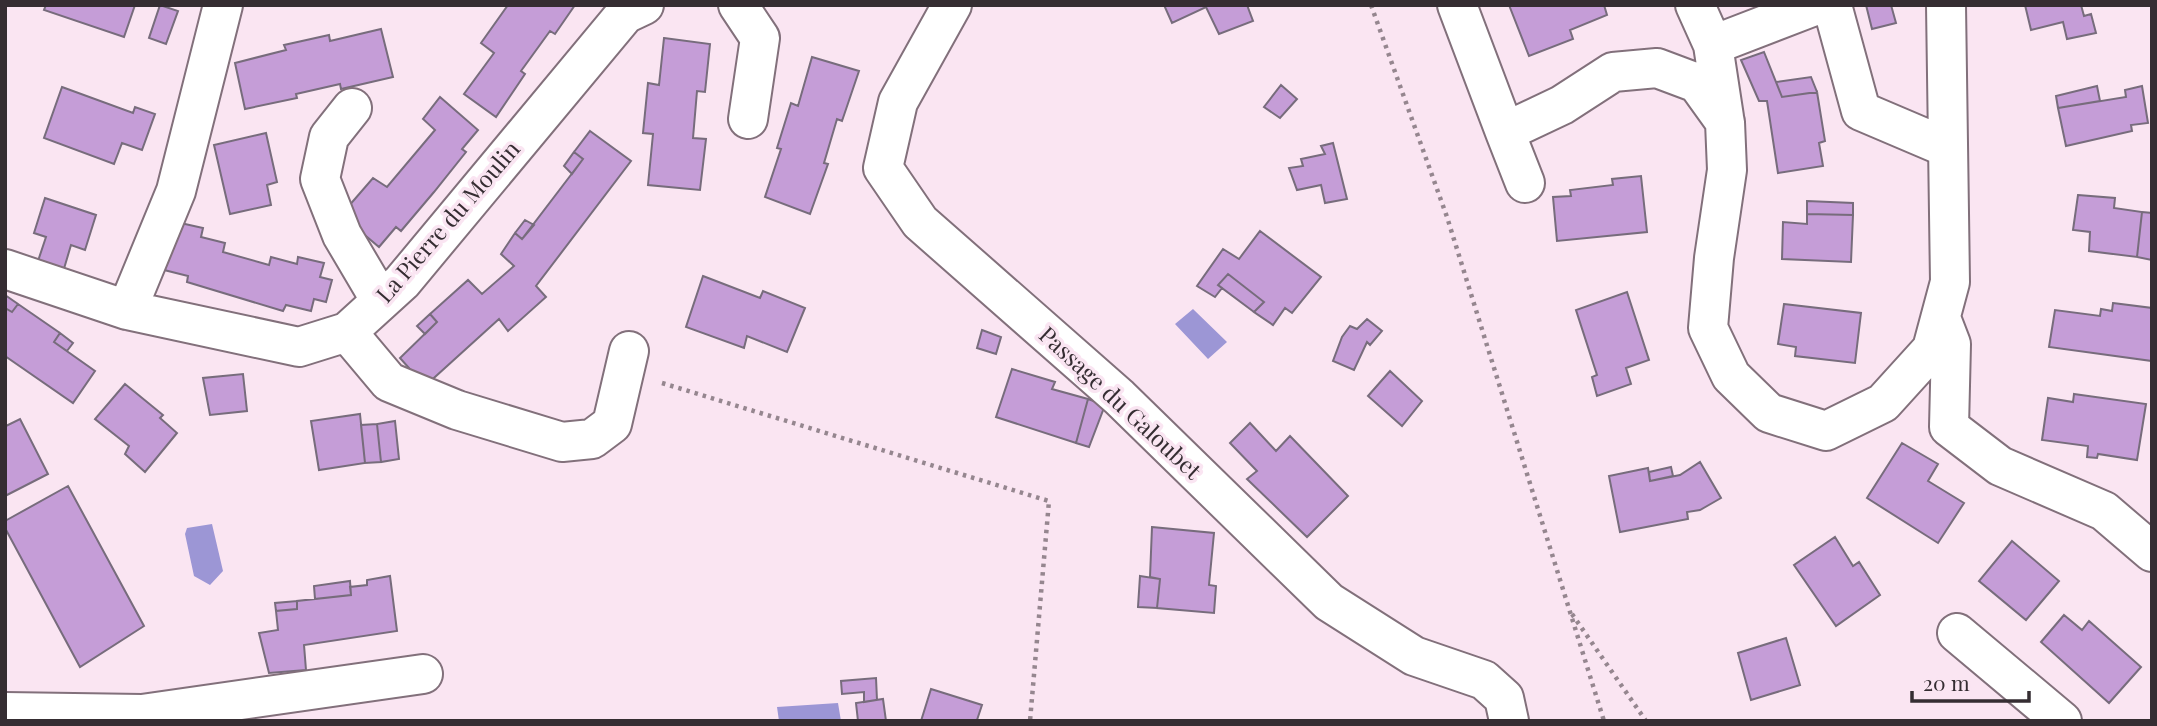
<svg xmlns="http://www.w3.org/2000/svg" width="2157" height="726" font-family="'Playfair Display',serif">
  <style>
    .water { fill: #9c96d5 }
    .building { fill: #c59dd7; stroke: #776c7c; stroke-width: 2 }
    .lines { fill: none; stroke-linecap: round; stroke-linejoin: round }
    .minor-casing { stroke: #82707b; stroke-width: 42 }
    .path { stroke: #95868f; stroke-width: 4.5; stroke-dasharray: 3.5 5; stroke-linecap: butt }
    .minor { stroke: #fff; stroke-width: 38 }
    .labels { text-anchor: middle; stroke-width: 7; stroke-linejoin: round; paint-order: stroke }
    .street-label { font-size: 23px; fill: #352d32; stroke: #fae5f2 }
  </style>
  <rect width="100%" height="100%" fill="#fae5f2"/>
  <path class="water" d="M1193,309L1227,342L1208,359L1175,324Z
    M212,524L223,571L210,585L194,576L185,534L187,528Z
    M838,703L841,721H779L777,707Z"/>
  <path class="building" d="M46,5H135L124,37L44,10Z
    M160,5L178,11L166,44L149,38Z
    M508,5H575L555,34L550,31L521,71L525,74L496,117L464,94L494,53L481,43Z
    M1164,5H1247L1253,21L1219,34L1206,7L1172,23Z
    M1509,5H1604L1607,15L1570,30L1573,39L1529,56Z
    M1866,5H1891L1896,23L1872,29Z
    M2025,5H2081L2084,16L2091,14L2096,33L2067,39L2063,22L2031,30Z
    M381,29L393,77L341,89L340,84L296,94L297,98L245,109L235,63L286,50L284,45L329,35L330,41Z
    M664,38L710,44L705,92L697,91L693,138L706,139L700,190L648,185L653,134L643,133L648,83L659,85Z
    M1764,52L1782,97L1817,92L1825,141L1819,143L1823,166L1778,173L1767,101H1759L1741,60Z
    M812,57L859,71L842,121L837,119L824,163L828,164L810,214L765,197L781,149L777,148L791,103L798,106Z
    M1811,77L1817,92L1782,97L1776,82Z
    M1281,85L1297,99L1280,118L1264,107Z
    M2097,86L2100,101L2058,108L2056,96Z
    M2142,86L2148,123L2131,125L2132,131L2066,146L2058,108L2126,97L2125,90Z
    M62,87L133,113L135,107L155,114L142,150L122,143L114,164L44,138Z
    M440,97L478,130L462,149L466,152L434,192L401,231L396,227L379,247L341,215L373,178L387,187L435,130L423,119Z
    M590,131L631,161L536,286L546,297L508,331L499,319L425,386L400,358L437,322L430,314L468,280L482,294L514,266L501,254L515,233L522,239L583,159L574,152Z
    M266,133L277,182L267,185L271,205L230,214L214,145Z
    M1333,143L1347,199L1325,203L1321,185L1297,190L1289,168L1303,166L1301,159L1325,154L1321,146Z
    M574,152L583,159L572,174L564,166Z
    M1641,176L1647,232L1557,241L1553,197L1571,196L1570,190L1613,185L1612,179Z
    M2078,195L2115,198L2114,208L2142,212L2137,257L2089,251L2090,232L2073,230Z
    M45,198L96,215L85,250L71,245L63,272L37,264L46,237L34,233Z
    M1807,201L1853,203V215L1807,214Z
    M2142,212L2152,213V260L2137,257Z
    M1807,214L1853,215L1851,262L1782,259L1783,222L1807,224Z
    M525,220L534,225L522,239L515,233Z
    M176,222L203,228L201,237L225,243L223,252L269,265L271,257L297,264L298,257L324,263L320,277L332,280L326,302L314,299L311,311L286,305L283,311L187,282L188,276L164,270Z
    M1260,231L1321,277L1292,313L1285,308L1273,325L1254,312L1264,302L1228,274L1218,285L1222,288L1215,297L1197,286L1223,249L1239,259Z
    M1228,274L1264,302L1254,312L1218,285Z
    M703,276L760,298L763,291L805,308L787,352L747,336L744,348L686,327Z
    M1627,292L1649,360L1626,368L1631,384L1597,396L1592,377L1597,375L1576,310Z
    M5,295L18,304L12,312L5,308Z
    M2113,303L2152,308V361L2049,347L2055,310L2100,316L2101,309L2112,311Z
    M18,304L60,333L54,342L95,371L73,403L5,356V308L12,312Z
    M1784,304L1861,313L1855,363L1795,356L1796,347L1778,344Z
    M430,314L437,322L425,334L417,326Z
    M1367,319L1382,331L1370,345L1367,342L1354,370L1333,361L1342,337L1350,326L1357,329Z
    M982,330L1001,337L996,354L977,348Z
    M60,333L73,343L67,351L54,342Z
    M1012,369L1055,382L1052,389L1088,399L1076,443L996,417Z
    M1390,371L1422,401L1402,426L1368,396Z
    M243,374L247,411L210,415L203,378Z
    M125,384L163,415L160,418L177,433L145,472L125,454L129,446L95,419Z
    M2074,394L2146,404L2137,460L2098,454L2097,458L2087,457L2088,446L2042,440L2048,398L2073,402Z
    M1088,399L1105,405L1089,447L1076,443Z
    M360,414L365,463L319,470L311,421Z
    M20,419L48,474L5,496V425L6,426Z
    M395,421L399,459L381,462L377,424Z
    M1250,423L1276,451L1290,436L1348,496L1307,537L1247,479L1257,471L1230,443Z
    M377,424L381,462L365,463L361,425Z
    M1902,443L1938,464L1928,481L1964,503L1938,543L1867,498Z
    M1700,462L1721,498L1700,510L1687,512L1688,519L1620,532L1609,476L1648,468L1650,481L1680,475Z
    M1671,467L1673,476L1650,481L1649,472Z
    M68,486L144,626L80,667L5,528V521Z
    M1152,527L1214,533L1209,585L1216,586L1214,613L1157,608L1160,579L1150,577Z
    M1835,537L1853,566L1859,562L1880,595L1836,626L1794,565Z
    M2012,541L2059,581L2026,620L1979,581Z
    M390,576L397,631L304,645L306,670L269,673L259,633L278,630L276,611L297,609V601L351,595L350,587L367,585V580Z
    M1140,576L1160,579L1157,608L1138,607Z
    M350,581L351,595L315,599L314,586Z
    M297,601V609L276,611L275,603Z
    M2064,615L2082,630L2089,621L2141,667L2109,703L2041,642Z
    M1786,638L1800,685L1751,700L1738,653Z
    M876,678L877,700L864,702V692L842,694L841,681Z
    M931,689L982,705L977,720L979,721H921Z
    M883,699L886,721H858L856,703Z"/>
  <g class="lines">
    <g class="minor-casing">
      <path id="minor" d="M738,5L760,38L748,119
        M952,5L898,102L883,168L920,222L1119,397L1329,602L1414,656L1484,680L1504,698L1509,721
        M1457,5L1505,132L1562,105L1613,72L1657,68L1697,83L1725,122L1727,170L1714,258L1708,328L1731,376L1769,413L1826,431L1883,403L1932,349L1950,282L1946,5
        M1695,5L1713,45L1724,117
        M1832,5L1861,111L1948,148
        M1713,45L1817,5
        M352,108L329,137L320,179L342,235L381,301
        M1505,132L1525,183
        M5,269L127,310L299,347L347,332L402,282L625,14L644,5
        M127,310L176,191L223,5
        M1941,318L1951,344L1949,427L2000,466L2104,511L2152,552
        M347,332L389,382L457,410L562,442L592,439L612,424L629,351
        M1957,633L2062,721
        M5,712L142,714L423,674"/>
    </g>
    <path class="path" d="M1371,5L1447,217L1604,721
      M662,383L1049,501L1030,721
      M1572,614L1646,721"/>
    <use href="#minor" class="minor"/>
  </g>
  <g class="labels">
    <g class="street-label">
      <text transform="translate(448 222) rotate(-49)" y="8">La Pierre du Moulin</text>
      <text transform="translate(1120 403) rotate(43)" y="8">Passage du Galoubet</text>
    </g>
  </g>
  <rect width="2157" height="726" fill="none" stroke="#352d32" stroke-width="14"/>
  <path d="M1912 691v10h117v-10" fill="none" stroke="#352d32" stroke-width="3.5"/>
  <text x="1923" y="691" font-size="21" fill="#352d32" stroke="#fae5f2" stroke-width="5" paint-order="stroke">20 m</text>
</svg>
